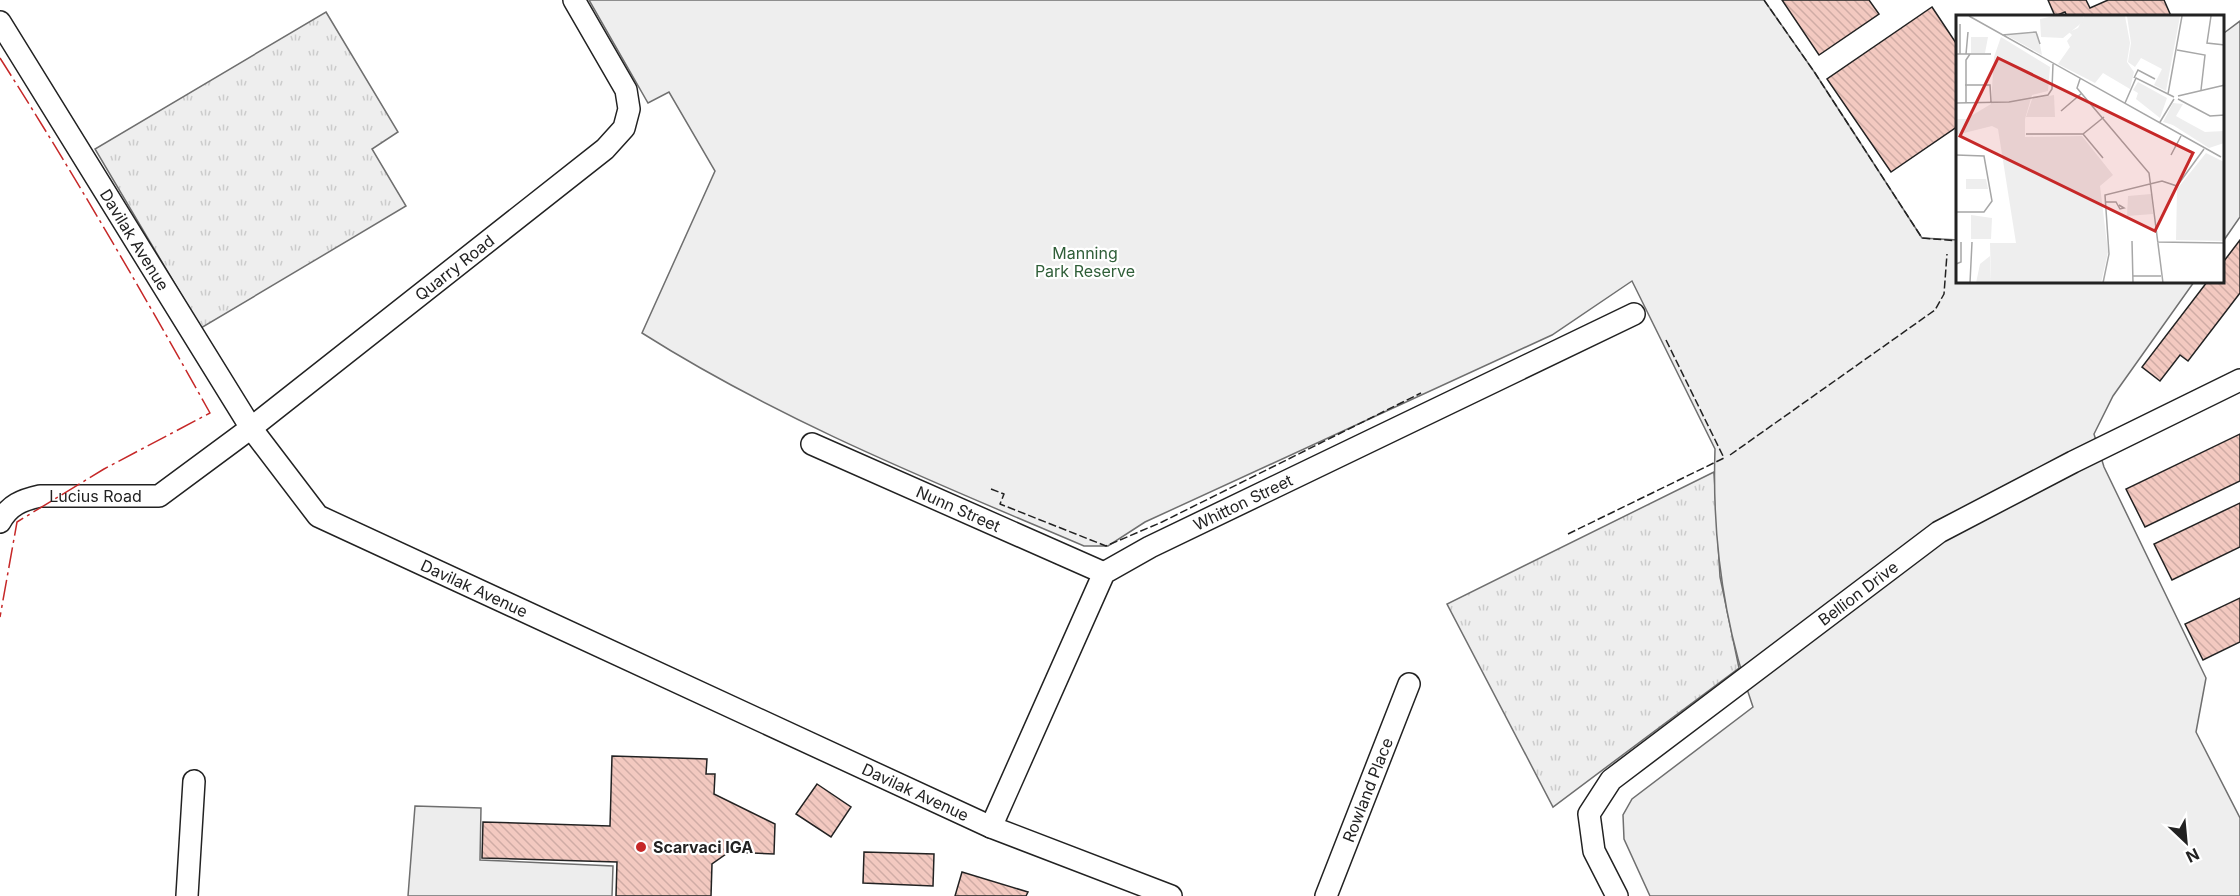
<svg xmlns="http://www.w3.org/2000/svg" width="2240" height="896" font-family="Inter,sans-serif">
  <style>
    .grass { fill: url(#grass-tufts); stroke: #6f6f6f; stroke-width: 1.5 }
    .park { fill: #eee; stroke: #6f6f6f; stroke-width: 1.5 }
    .parking { fill: #ededed; stroke: #6f6f6f; stroke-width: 1.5 }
    .building { fill: url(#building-back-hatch); stroke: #222; stroke-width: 1.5 }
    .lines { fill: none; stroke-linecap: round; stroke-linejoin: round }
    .minor-casing { stroke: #222; stroke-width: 24 }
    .minor { stroke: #fff; stroke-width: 21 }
    .fence { stroke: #222; stroke-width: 1.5; stroke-dasharray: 8 3; stroke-linecap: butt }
    .power { stroke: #c62828; stroke-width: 1.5; stroke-dasharray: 21 4.5 3 4.5; stroke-linecap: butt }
    .poi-dot { fill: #c62828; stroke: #fff; stroke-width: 2 }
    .labels { text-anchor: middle; stroke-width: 4.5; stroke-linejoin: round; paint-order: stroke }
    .street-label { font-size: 16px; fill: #222; stroke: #fff }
    .park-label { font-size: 16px; fill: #2f5e38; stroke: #fff }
    .poi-label { font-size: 16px; font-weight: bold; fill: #222; stroke: #fff; text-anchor: start }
    .inset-road { fill: none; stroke: #a7a7a7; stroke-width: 1.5 }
    .view { fill: #c62828; fill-opacity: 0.15; stroke: #c62828; stroke-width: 3 }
    .inset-edge { fill: none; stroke: #222; stroke-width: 3 }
  </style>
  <defs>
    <pattern id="grass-tufts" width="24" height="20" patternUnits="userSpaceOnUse" patternTransform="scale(1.5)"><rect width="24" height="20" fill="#eee"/><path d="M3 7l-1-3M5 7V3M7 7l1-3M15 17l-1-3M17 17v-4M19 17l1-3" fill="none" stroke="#ccc"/></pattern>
    <pattern id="building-back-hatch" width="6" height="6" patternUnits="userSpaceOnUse" patternTransform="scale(1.5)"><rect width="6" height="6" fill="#f3c9c0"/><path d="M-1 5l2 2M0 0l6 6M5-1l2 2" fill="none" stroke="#d0aca5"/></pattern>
  </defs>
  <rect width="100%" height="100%" fill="#fff"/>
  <path class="grass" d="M326,12L398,132L372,149L406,206L201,328L95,149Z
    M1714,472L1720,577L1739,668L1553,807L1447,604Z"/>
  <path class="park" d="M589,0H1764L1815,73L1922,238L1958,240V282H2194L2113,396L2094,434L2104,467L2206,678L2196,732L2240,818V896H1650L1624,839L1623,815L1632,799L1753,707C1724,625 1712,536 1715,449L1632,281L1552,335L1145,522L1108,546H1084C934,482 781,421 642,333L715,171L669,92L648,103Z
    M2240,21V217L2224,240V33Z"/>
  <path class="parking" d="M415,806L481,808L480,860L613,866L612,896H408Z"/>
  <path class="building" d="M1782,0H1869L1879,14L1819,55Z
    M2048,0H2086L2090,8L2108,0H2164L2171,16H2067L2065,12L2055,16Z
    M1932,7L1958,46V126L1891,172L1827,79Z
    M2240,240V293L2188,361L2180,355L2160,381L2142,367L2207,282H2224V261Z
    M2240,434V481L2145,527L2126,489Z
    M2240,503V547L2172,580L2154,544Z
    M2240,598V642L2203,660L2185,624Z
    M612,756L707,759L706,774H715L714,794L775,824L774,854L729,852L712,864L711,896H616L617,862L482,858L483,822L610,826Z
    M817,784L851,807L831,837L796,814Z
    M864,852L934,854L933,886L863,883Z
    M962,872L1028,892L1026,896H955Z"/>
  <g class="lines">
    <g class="minor-casing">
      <g id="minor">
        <path id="s1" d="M0,22L251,428L318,516L991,827L1171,896"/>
        <path id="s2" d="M812,444L1104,573"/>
        <path id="s3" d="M0,522C9,505 22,500 40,496H159L251,428L605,149L624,128L629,109L626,90L574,0"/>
        <path id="s4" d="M991,827L1104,573L1150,547L1634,314"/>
        <path d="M187,896L194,781"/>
        <path id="s5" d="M1326,896L1409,684"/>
        <path id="s6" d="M1617,896L1594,851L1589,814L1611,780L1939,532L2073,462L2240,380"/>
      </g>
    </g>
    <use href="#minor" class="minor"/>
    <path class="fence" d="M1764,0L1815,73L1922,238L1958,241
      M1730,455L1935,310L1944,294L1947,254
      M991,489L1004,494L1000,504L1106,546L1162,522L1421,393
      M1568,534L1724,458L1665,338"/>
    <path class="power" d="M0,58C74,174 143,293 210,413L104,469L17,522L0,617"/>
  </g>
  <circle class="poi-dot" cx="641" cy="847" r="6"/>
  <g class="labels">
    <g class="street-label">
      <text dy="6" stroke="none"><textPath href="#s1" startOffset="256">Davilak Avenue</textPath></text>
      <text dy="6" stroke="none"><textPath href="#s3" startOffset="542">Quarry Road</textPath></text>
      <text dy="6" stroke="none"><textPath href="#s3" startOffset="105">Lucius Road</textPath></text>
      <text dy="6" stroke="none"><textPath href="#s4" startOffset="434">Whitton Street</textPath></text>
      <text dy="6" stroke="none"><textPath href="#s2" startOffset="160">Nunn Street</textPath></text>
      <text dy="6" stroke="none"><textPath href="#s1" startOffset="760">Davilak Avenue</textPath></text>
      <text dy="6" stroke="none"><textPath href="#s6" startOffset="438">Bellion Drive</textPath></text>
      <text dy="6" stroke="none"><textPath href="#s5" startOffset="114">Rowland Place</textPath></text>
      <text dy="6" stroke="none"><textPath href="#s1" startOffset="1246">Davilak Avenue</textPath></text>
    </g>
    <g class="park-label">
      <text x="1085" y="259">Manning<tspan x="1085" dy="18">Park Reserve</tspan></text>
    </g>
    <g class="poi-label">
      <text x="653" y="853">Scarvaci IGA</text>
    </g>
  </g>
  <g transform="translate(1956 15)">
    <rect width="268" height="268" fill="#fff"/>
    <path d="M128,1H169L174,28L171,47L178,57L174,74L147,58L139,68L102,49L114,32L111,26L116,20L113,17L122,13ZM15,22H32L29,38H15ZM182,67L211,83L204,103L180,84L182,78L177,75ZM98,80L99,102H70L76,84ZM217,88L227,89L220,101L227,105L224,112L207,107ZM195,179L197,199L171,201L172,181ZM15,200L36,203L35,224H15ZM34,241L35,268H20L24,249Z" fill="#eee"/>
    <path d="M98,1H127L128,6L107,23L85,22L84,4ZM82,19L86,40L50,20L80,18ZM209,105L223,111L227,105L249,117L268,116V128L253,133Z" fill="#eee"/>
    <path d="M171,1H224L210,76L198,70L206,54L185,43L179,52L172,47L175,28ZM45,22L94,52L92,76L76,80L69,104V122L126,121L157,160L144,171L152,237L145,268H35L34,228H60L42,114L36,111L0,120V104H10L35,89L38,42ZM250,138L268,147V226L220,225L221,174ZM10,164H30L32,174H10Z" fill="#eee"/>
    <path class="inset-road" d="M13,1L265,142M255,1L251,28L269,30M4,9V39M46,20L80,17L84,29M221,35L249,40L245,75M0,39H35M10,39L12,17M178,63L182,55L199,64M124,64L121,73L193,158L207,268M9,70H34L35,87M212,79L226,1M222,81L269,70M222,84L254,101L269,100M0,88L53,87L92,80L96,74L97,49M10,88V45L14,39M169,88L180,63L218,82M105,96L126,78M204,107L218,84M70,119H127L148,102M127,119L147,143M0,140L28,141L36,186L28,197H0M215,140L225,121M149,187H160L164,194L168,193L163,190M176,226L177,268M201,227L269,228M0,249L5,247V227M177,261H205M14,268L16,227M147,268L153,239L149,180L206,166L221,171L248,134"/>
    <path class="view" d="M42,43L237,138L199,216L4,121Z"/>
    <rect width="268" height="268" class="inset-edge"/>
  </g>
  <g transform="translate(2186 842) rotate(154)" stroke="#ffffff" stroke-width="4.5" paint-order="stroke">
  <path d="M0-4.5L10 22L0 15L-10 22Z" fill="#222222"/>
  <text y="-9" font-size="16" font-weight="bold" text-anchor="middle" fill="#222222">N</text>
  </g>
</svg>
